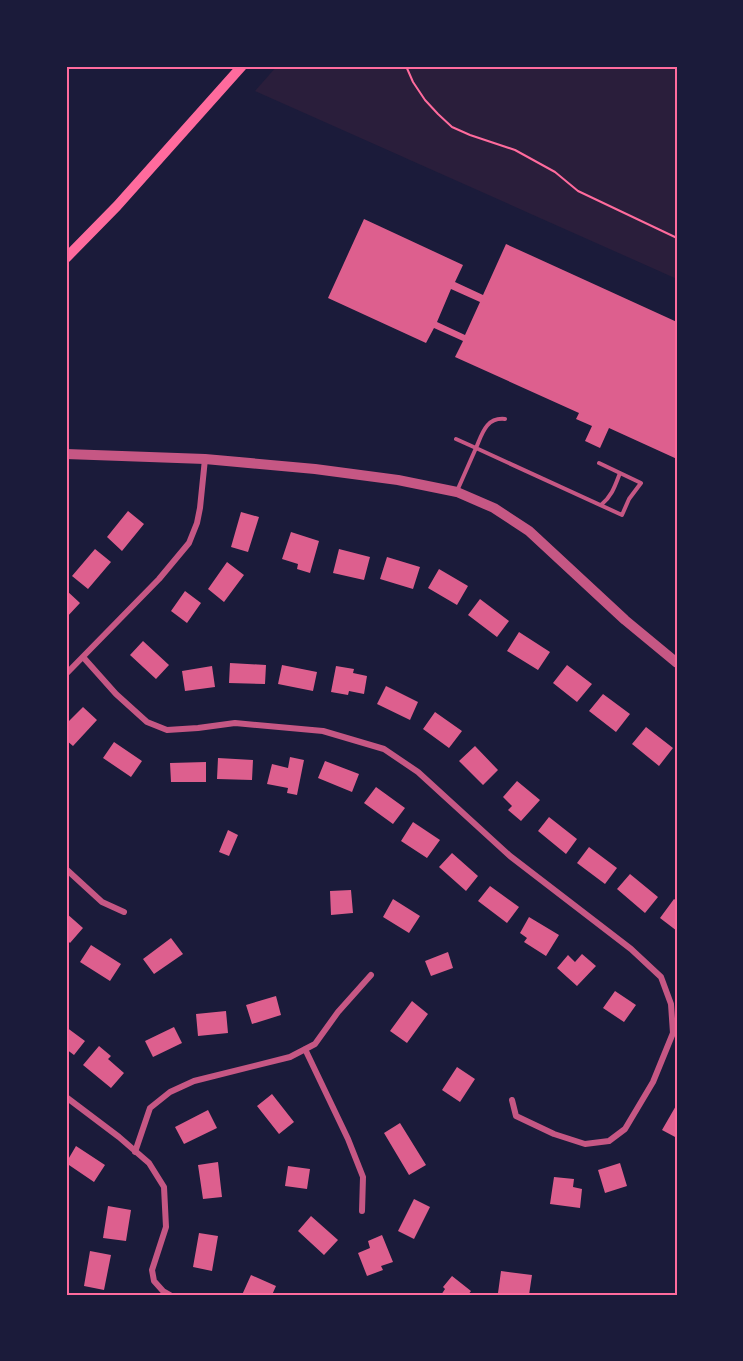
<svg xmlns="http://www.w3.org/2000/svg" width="743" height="1361" font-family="Signika,sans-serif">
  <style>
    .green { fill: #2a1e3b }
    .building { fill: #dd5f8e; fill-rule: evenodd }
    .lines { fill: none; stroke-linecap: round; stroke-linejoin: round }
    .path { stroke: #ff6b9d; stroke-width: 2 }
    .service { stroke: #c65784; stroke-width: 4 }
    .minor { stroke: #c65784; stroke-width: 6 }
    .tertiary { stroke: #c65784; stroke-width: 10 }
    .secondary { stroke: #ff6b9d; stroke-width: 10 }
    .neatline { fill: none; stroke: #ff6b9d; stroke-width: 2 }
  </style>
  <rect width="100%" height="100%" fill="#1b1b3a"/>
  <path class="green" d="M277,66H677V279L255,91Z"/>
  <path class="building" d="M364,219L463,265L455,282L483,295L506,244L677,322V459L609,428L600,448L585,441L592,426L576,419L579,413L455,357L463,341L434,328L426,343L328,298ZM451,289L480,302L465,335L437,322Z
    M128,511L144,524L122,551L107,537Z
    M241,512L259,517L248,552L231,547Z
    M291,532L319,541L310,573L297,569L298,564L282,559Z
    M95,549L111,562L88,589L72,576Z
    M339,549L370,557L364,580L333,573Z
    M387,557L420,567L413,589L380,579Z
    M227,562L244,575L224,602L208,589Z
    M439,569L468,586L457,605L428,588Z
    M66,590L80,603L66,618Z
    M185,591L201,603L187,623L171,611Z
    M480,599L509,621L497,637L468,615Z
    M519,632L550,652L538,670L507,651Z
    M143,641L169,665L156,679L130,655Z
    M230,663L266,665L265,684L229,683Z
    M282,665L317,672L313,691L278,684Z
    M567,665L592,684L577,702L553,683Z
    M212,666L215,687L185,691L182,671Z
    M336,666L354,669L353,673L367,676L364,694L349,691L348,695L331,692Z
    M386,686L418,702L410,720L377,704Z
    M603,694L630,714L616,732L589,711Z
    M83,707L97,720L73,746L66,740V724Z
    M435,712L462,731L449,748L423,729Z
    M646,727L673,748L659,766L632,744Z
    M114,742L142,761L131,777L103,758Z
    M475,746L498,770L483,785L459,761Z
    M290,757L304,760L297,795L287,793L288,788L267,784L272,764L288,768Z
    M218,758L253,760L252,780L217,779Z
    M325,761L359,774L352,792L318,778Z
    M206,762V782H171L170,763Z
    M517,781L540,800L521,821L508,810L512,806L503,797Z
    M376,787L405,808L393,824L364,803Z
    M549,817L577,839L566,854L538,831Z
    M413,822L440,840L427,858L401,841Z
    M228,830L238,835L229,856L219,852Z
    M589,847L617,868L605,884L577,863Z
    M452,853L478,876L466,891L439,867Z
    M630,874L658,897L645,913L617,889Z
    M490,886L519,907L507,923L478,901Z
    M351,890L353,913L331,915L330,891Z
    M393,899L420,916L409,933L383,917Z
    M674,899L677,901V931L660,918Z
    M66,913L83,928L70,943L66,939Z
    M529,917L559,935L546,956L524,942L527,938L520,933Z
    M171,938L183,954L154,974L143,959Z
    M91,945L121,964L110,981L80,962Z
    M448,952L453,968L431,976L425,961Z
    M582,954L596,966L577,986L557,968L568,955L575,962Z
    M615,991L636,1005L624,1022L603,1008Z
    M276,996L281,1015L252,1024L246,1005Z
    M412,1001L428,1014L407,1043L390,1031Z
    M226,1011L228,1033L198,1036L196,1014Z
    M66,1027L85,1041L74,1055L66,1049Z
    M174,1027L182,1043L153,1057L145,1041Z
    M99,1046L111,1056L108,1059L124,1073L111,1088L83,1065Z
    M457,1067L475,1079L460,1102L442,1090Z
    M272,1094L294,1122L279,1134L257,1106Z
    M677,1104V1138L662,1130Z
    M208,1110L217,1128L184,1144L175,1127Z
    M400,1123L426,1165L409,1175L384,1133Z
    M76,1146L105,1165L94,1182L66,1163Z
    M218,1162L222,1197L203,1199L198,1165Z
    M620,1163L627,1186L605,1193L598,1170Z
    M288,1166L310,1169L307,1189L285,1186Z
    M554,1177L574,1179L573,1187L582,1189L580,1208L550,1204Z
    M414,1199L430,1207L414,1239L398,1231Z
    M108,1206L131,1210L126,1241L103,1238Z
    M311,1216L338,1240L324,1255L298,1231Z
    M199,1233L218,1236L212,1271L193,1267Z
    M382,1235L393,1262L381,1266L383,1270L367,1276L358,1253L370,1248L368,1241Z
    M90,1251L111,1255L104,1290L84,1286Z
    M501,1271L532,1275L529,1295L498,1293Z
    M251,1275L276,1286L272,1295H242Z
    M452,1276L471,1291L468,1295H441L445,1289L443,1287Z"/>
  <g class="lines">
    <path class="path" d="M406,66L413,82L425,100L438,114L452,127L470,135L515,150L555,172L578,191L677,238"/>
    <path class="service" d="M505,419C486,417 482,434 476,448L622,515L629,499L641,483L599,463
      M456,439L476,448L457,491
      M601,505C612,496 615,486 620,473"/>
    <path class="minor" d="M83,657L116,694L147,722L167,730L198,728L235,723L323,731L384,749L418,772L510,856L631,949L661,977L671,1004L673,1033L653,1082L625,1129L609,1141L585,1144L554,1134L516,1116L512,1100
      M66,674L159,579L189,543L197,523L200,508L205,459
      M66,869L102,902L124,912
      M305,1049L348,1139L363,1177L362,1211
      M66,1097L119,1137L149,1163L164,1187L166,1227L152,1270L154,1281L163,1291L170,1295
      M135,1152L150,1108L170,1092L194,1081L290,1057L315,1044L338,1012L371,975"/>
    <path class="tertiary" d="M66,454L205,459L315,469L398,480L457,492L494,508L529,531L625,620L677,663"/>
    <path class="secondary" d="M66,258L117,206L242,66"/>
  </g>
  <rect width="743" height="1361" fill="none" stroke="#1b1b3a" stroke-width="135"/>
  <rect x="68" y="68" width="608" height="1226" class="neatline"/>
</svg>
